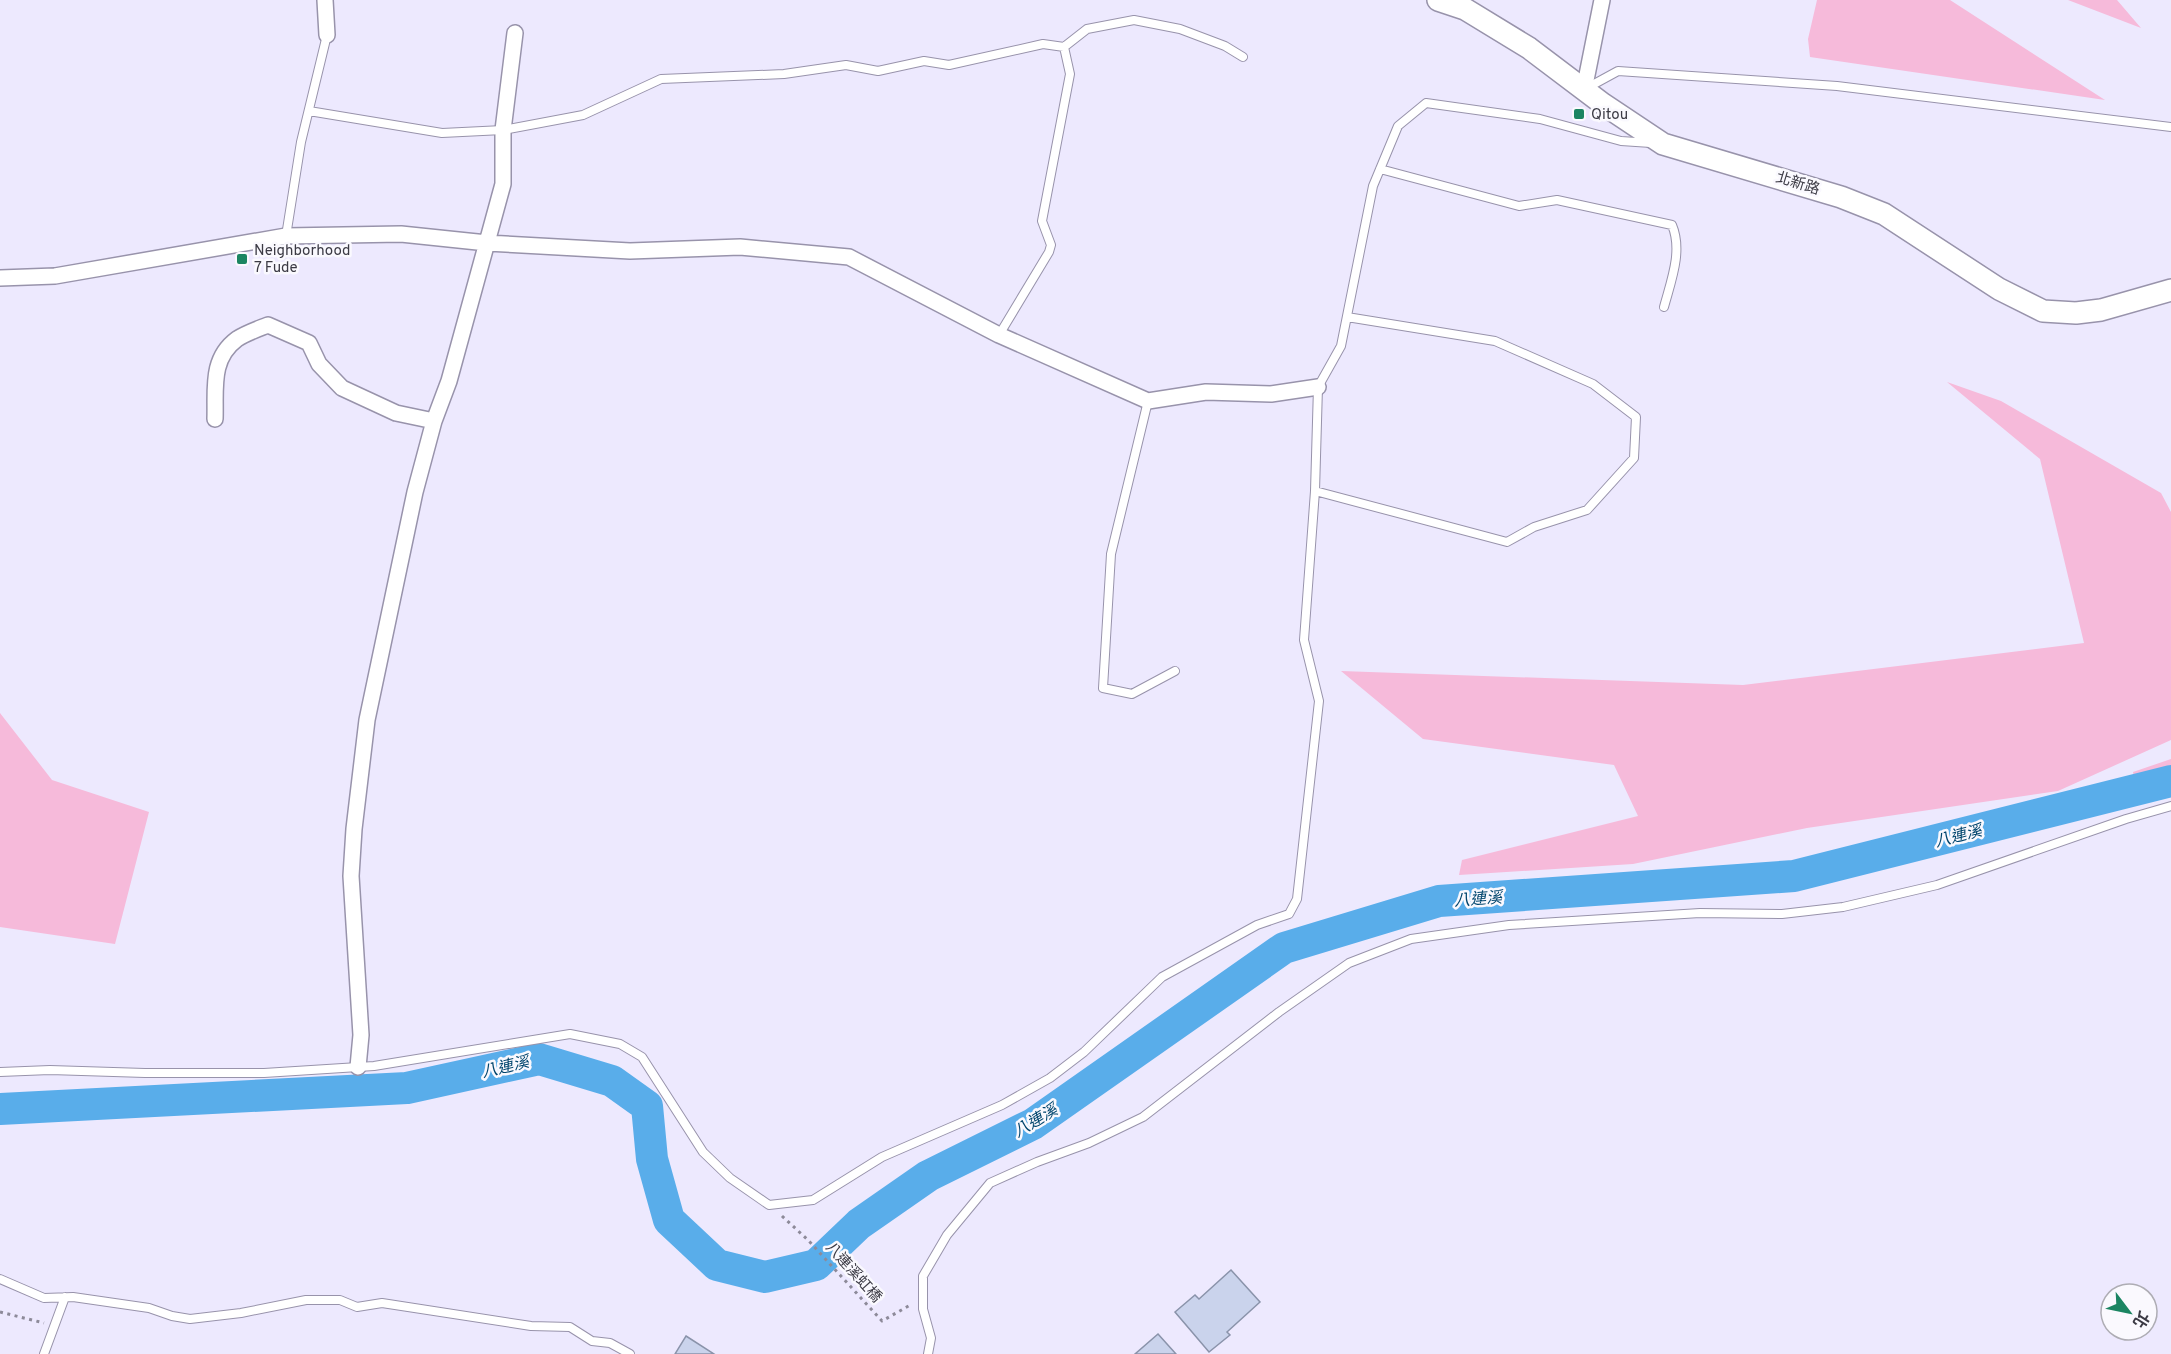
<svg xmlns="http://www.w3.org/2000/svg" width="2171" height="1354" font-family="Overpass,'Noto Sans TC',sans-serif">
  <style>
    .green { fill: #f6bada }
    .lines { fill: none; stroke-linecap: round; stroke-linejoin: round }
    .river { stroke: #59adea; stroke-width: 32 }
    .building { fill: #cad3ec; stroke: #8a93aa; stroke-width: 1.5 }
    .lane-casing { stroke: #9893ab; stroke-width: 10 }
    .street-casing { stroke: #9893ab; stroke-width: 18 }
    .secondary-casing { stroke: #9893ab; stroke-width: 24 }
    .path { stroke: #8d8a99; stroke-width: 3; stroke-dasharray: 3 4.5; stroke-linecap: butt }
    .lane { stroke: #fff; stroke-width: 8 }
    .street { stroke: #fff; stroke-width: 15 }
    .secondary { stroke: #fff; stroke-width: 21 }
    .poi-dot { fill: #1b8562; stroke: #faf9fe; stroke-width: 2 }
    .labels { text-anchor: middle; stroke-width: 5; stroke-linejoin: round; paint-order: stroke }
    .poi-label { font-size: 15px; fill: #3b3a44; stroke: #faf9fe; text-anchor: start }
    .street-label { font-size: 15px; fill: #3b3a44; stroke: #faf9fe }
    .water-label { font-size: 16px; font-style: italic; fill: #00456d; stroke: #faf9fe }
  </style>
  <rect width="100%" height="100%" fill="#ede9fe"/>
  <path class="green" d="M1817,0H1950L2105,100L1810,57L1808,39Z
    M2068,0H2117L2141,28Z
    M1947,382L2001,401L2161,493L2171,512V740L2058,791L1807,828L1633,864L1459,875L1462,860L1638,816L1614,765L1423,739L1341,671L1743,685L2084,643L2040,459Z
    M0,713L52,780L149,812L115,944L0,927Z
    M2171,759V795L2138,804L2133,772Z"/>
  <g class="lines">
    <path class="river" d="M0,1109L407,1088L539,1059L612,1081L647,1106L652,1159L669,1220L717,1265L765,1277L816,1265L859,1224L928,1176L1033,1124L1284,948L1439,901L1794,876L2171,781"/>
  </g>
  <path class="building" d="M1231,1270L1260,1302L1227,1332L1230,1335L1209,1352L1175,1312L1195,1295L1199,1299Z
    M1158,1334L1176,1354H1135Z
    M686,1336L714,1354H675Z"/>
  <g class="lines">
    <g class="lane-casing">
      <path id="lane" d="M1585,89L1618,71L1837,86L2171,127
        M309,111L442,133L503,130L583,115L661,79L784,74L846,65L878,71L924,61L949,65L1043,44L1064,47L1087,29L1134,20L1180,29L1225,46L1243,57
        M1380,169L1519,206L1557,200L1672,225C1683,251 1671,281 1664,307
        M286,236L301,142L327,35
        M999,335L1049,252L1051,245L1042,221L1070,74L1064,47
        M1148,401L1111,554L1103,688L1132,694L1175,671
        M1315,491L1507,542L1534,527L1587,510L1634,458L1636,417L1593,384L1495,341L1347,317
        M0,1072L50,1070L145,1073H264L374,1066L570,1034L620,1044L642,1057L703,1152L730,1178L769,1205L813,1200L882,1157L1002,1105L1050,1078L1084,1052L1162,977L1257,925L1289,914L1297,899L1319,701L1304,640L1315,491L1318,387L1341,346L1373,186L1398,126L1426,103L1540,119L1621,141L1651,143
        M0,1279L44,1298L73,1297L149,1308L172,1316L190,1319L241,1313L306,1300H340L357,1307L382,1303L531,1326L570,1327L592,1341L610,1343L630,1354
        M44,1354L65,1297
        M928,1354L931,1338L923,1309V1276L947,1235L990,1183L1037,1162L1089,1143L1143,1117L1279,1012L1349,963L1411,939L1509,925L1700,913L1782,914L1843,907L1937,885L2126,819L2171,806"/>
    </g>
    <g class="street-casing">
      <path id="street" d="M325,0L327,35
        M1584,90L1602,0
        M0,278L55,276L286,236L401,234L487,243L630,251L740,247L849,257L999,335L1148,401L1206,392L1271,394L1318,387
        M215,419C216,389 210,359 237,339C246,333 258,329 268,325L309,343L319,364L342,388L396,413L434,421
        M358,1067L361,1035L351,876L354,829L367,720L415,492L434,421L449,381L503,184V130L515,33"/>
    </g>
    <g class="secondary-casing">
      <path id="secondary" d="M1438,0L1465,9L1529,48L1603,104L1663,144L1841,197L1884,214L1999,289L2043,311L2076,313L2101,310L2171,290"/>
    </g>
    <path class="path" d="M782,1216L808,1240L882,1321L912,1304
      M0,1312L44,1323"/>
    <use href="#lane" class="lane"/>
    <use href="#street" class="street"/>
    <use href="#secondary" class="secondary"/>
  </g>
  <g class="poi-dot">
    <rect x="1573" y="108" width="12" height="12" rx="3"/>
    <rect x="236" y="253" width="12" height="12" rx="3"/>
  </g>
  <g class="labels">
    <g class="poi-label">
      <text x="1591" y="119">Qitou</text>
      <text x="254" y="255">Neighborhood<tspan x="254" dy="17">7 Fude</tspan></text>
    </g>
    <g class="street-label">
      <text transform="translate(1798 183) rotate(17)" y="5">北新路</text>
      <text transform="translate(854 1272) rotate(48)" y="5">八連溪虹橋</text>
    </g>
    <g class="water-label">
      <text transform="translate(1958 835) rotate(-14)" y="6">八連溪</text>
      <text transform="translate(1478 898) rotate(-4)" y="6">八連溪</text>
      <text transform="translate(505 1066) rotate(-13)" y="6">八連溪</text>
      <text transform="translate(1035 1120) rotate(-31)" y="6">八連溪</text>
    </g>
  </g>
  <g transform="translate(2129 1312) rotate(122)"><circle r="28" fill="#faf9fe" stroke="#aeadb4" stroke-width="1.5"/>
  <path d="M0-4.5L10 22L0 15L-10 22Z" fill="#1b8562"/>
  <text y="-9" font-size="16" font-weight="bold" text-anchor="middle" fill="#3b3a44">北</text>
  </g>
</svg>
